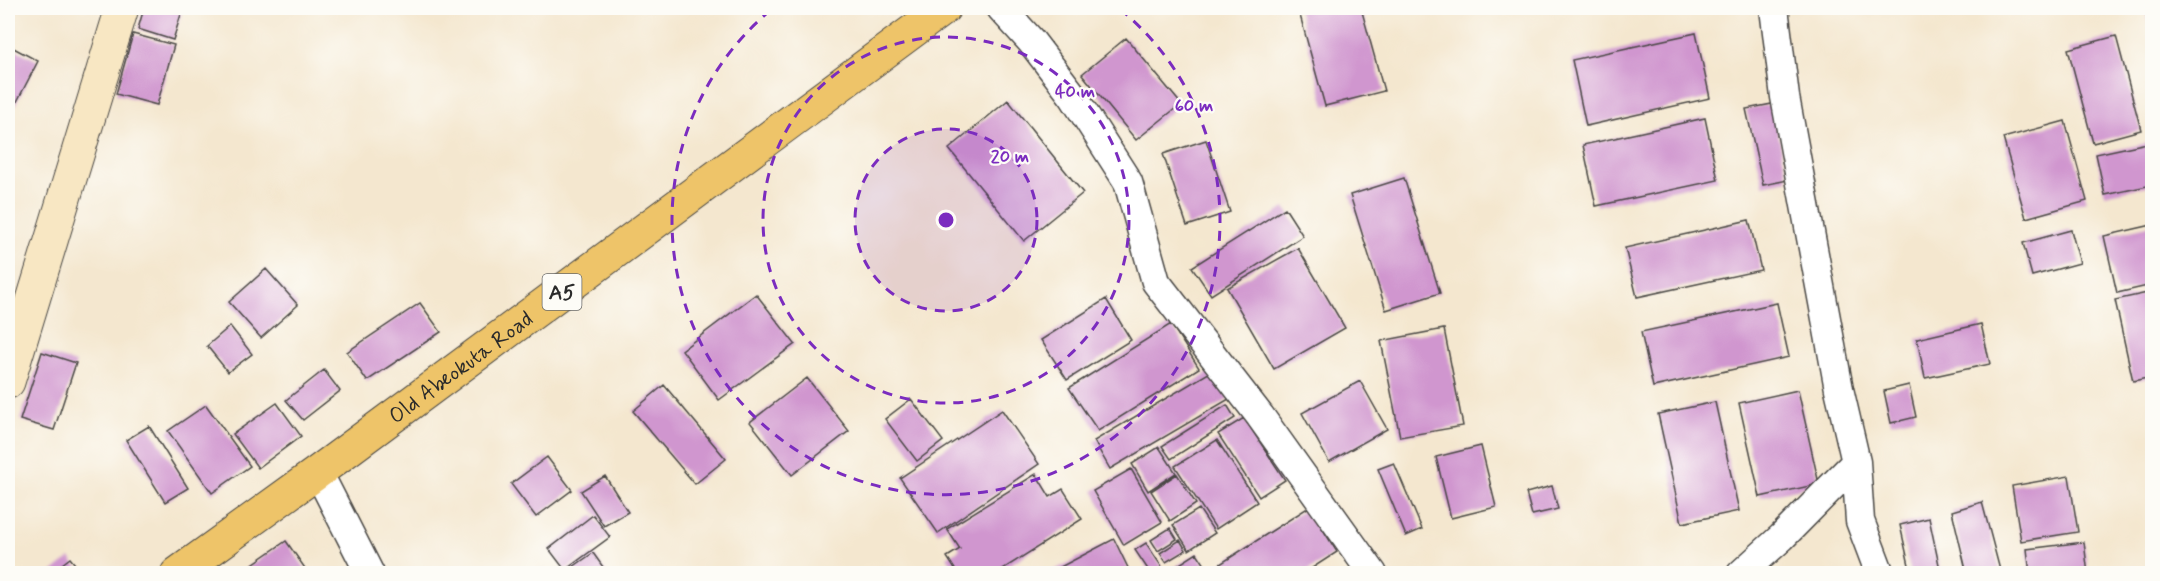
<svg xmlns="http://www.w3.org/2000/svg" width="2160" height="581" font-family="Mynerve,sans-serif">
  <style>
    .building { fill: #d096cf }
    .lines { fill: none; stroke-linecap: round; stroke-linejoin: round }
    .street-casing { stroke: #494744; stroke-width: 31 }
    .secondary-casing { stroke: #494744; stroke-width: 35 }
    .highway-casing { stroke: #494744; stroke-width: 35 }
    .street { stroke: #fff; stroke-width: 28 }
    .secondary { stroke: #f8e7c3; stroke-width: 33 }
    .highway { stroke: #eec469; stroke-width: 33 }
    .ring { fill: none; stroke: #7b2cbf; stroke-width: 3; stroke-dasharray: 10 8 }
    .labels { text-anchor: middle; stroke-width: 4.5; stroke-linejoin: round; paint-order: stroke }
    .shield { fill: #fdfcf7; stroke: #6a6a68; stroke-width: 1.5 }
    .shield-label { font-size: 21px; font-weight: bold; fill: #2b2b2b }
    .street-label { font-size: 22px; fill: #2b2b2b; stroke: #fdfcf7 }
    .centre { fill: #7b2cbf; stroke: #fdfcf7; stroke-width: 3 }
    .ring-label { font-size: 18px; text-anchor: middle; font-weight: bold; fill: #7b2cbf; stroke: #fdfcf7; stroke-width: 4.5; stroke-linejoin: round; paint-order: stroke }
  </style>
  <rect width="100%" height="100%" fill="#fdfcf7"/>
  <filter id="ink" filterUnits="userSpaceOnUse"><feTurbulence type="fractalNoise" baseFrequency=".0167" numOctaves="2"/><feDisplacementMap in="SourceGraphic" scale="12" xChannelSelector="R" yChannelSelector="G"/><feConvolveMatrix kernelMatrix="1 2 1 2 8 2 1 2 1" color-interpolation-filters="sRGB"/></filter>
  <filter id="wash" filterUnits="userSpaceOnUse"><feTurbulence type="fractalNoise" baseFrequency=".008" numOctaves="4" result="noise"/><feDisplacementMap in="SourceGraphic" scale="24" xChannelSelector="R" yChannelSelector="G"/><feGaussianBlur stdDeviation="1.35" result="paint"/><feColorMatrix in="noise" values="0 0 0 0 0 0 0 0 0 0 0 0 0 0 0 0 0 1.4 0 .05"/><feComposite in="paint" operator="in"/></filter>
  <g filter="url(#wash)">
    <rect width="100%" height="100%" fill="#f4e7cf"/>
    <g id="blocks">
      <path class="building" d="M144,8H183L173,40L138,29Z
        M1298,8H1361L1384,91L1325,106Z
        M2145,8H2152V30L2150,31Z
        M1696,33L1710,98L1586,126L1572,60Z
        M133,34L174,45L157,105L116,94Z
        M2116,36L2141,130L2093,143L2068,49Z
        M1126,38L1181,104L1136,140L1082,74Z
        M8,45L38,61L8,119Z
        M1008,100L1083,193L1024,241L949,149Z
        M1772,104L1788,180L1763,185L1746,109Z
        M1705,118L1718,180L1596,206L1583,145Z
        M2065,121L2087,201L2026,218L2003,138Z
        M1206,140L1230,212L1187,226L1163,154Z
        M2152,142V185L2105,195L2096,154Z
        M1404,178L1440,293L1386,310L1350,195Z
        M1285,208L1303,236L1211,295L1192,267Z
        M1749,220L1761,270L1637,297L1625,248Z
        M2152,225V285L2117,293L2104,236Z
        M2071,230L2080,263L2032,276L2023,243Z
        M1298,248L1345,328L1274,369L1227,288Z
        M266,269L298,305L261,338L229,302Z
        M2152,292V377L2133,381L2115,300Z
        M756,294L795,344L719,400L682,350Z
        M1106,299L1131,340L1067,380L1041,340Z
        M420,303L441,332L367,381L347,352Z
        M1777,303L1789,357L1653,387L1641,332Z
        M1171,324L1199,368L1098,431L1069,388Z
        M1981,324L1990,364L1925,378L1917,339Z
        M230,326L252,354L228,372L207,346Z
        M1444,329L1463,426L1400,437L1381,341Z
        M42,352L76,363L54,430L20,420Z
        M324,370L340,391L303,420L286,400Z
        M1212,371L1229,399L1110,469L1094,441Z
        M807,378L849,431L792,475L750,422Z
        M1360,381L1387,429L1329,462L1302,413Z
        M664,385L726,459L695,484L633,411Z
        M1909,385L1916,417L1891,423L1884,391Z
        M1798,390L1819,484L1760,497L1739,403Z
        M911,399L943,441L917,461L885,419Z
        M1715,402L1739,511L1682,523L1658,414Z
        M277,403L301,436L258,468L233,434Z
        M206,405L250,466L212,493L168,431Z
        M1227,405L1235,418L1171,459L1162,446Z
        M1002,410L1039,464L938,533L900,478Z
        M1244,418L1285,480L1259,497L1218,434Z
        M149,426L188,488L165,502L126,440Z
        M1217,440L1257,502L1216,529L1175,466Z
        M1481,446L1496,507L1451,518L1436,457Z
        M1159,447L1176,473L1148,491L1132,464Z
        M547,457L572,490L536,517L511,484Z
        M1394,463L1422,529L1406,536L1378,469Z
        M1131,469L1162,522L1124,545L1093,491Z
        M1036,474L1050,497L1063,489L1082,519L995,574H958L947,557L960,549L947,529Z
        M1177,474L1196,504L1170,521L1151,491Z
        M605,476L628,512L604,526L581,491Z
        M2069,476L2078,532L2021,541L2012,486Z
        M1552,486L1558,509L1532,515L1526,493Z
        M1982,502L2001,574H1967L1952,511Z
        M1309,507L1337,552L1303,574H1222L1217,566Z
        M1199,509L1215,533L1189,550L1173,525Z
        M593,515L610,537L565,570L549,549Z
        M1929,518L1941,574H1911L1900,525Z
        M1170,528L1177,539L1158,551L1151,540Z
        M1114,539L1131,574H1047Z
        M1180,540L1186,550L1166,562L1160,553Z
        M286,541L309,574H246L244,570Z
        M2084,542L2088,574H2030L2027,549Z
        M1146,543L1164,570L1158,574H1151L1135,550Z
        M593,553L608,574H563Z
        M1197,553L1211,574H1164Z
        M70,558L83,574H53L52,572Z"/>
    </g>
  </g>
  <g filter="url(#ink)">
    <use href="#blocks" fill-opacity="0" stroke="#494744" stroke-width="1.5"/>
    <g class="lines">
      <g class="street-casing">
        <path id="street" d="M1001,8L1031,41L1073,96L1128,182L1156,282L1260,416L1373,574
          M1856,462L1860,521L1880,574
          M318,472L370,574
          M1741,574L1782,537L1856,462L1839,389L1785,97L1774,8"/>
      </g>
      <g class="secondary-casing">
        <path id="secondary" d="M8,382L122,8"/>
      </g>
      <g class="highway-casing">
        <g id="highway">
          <path id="s1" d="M177,574L318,472L944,8"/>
        </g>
      </g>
      <use href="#street" class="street"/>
      <use href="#secondary" class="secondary"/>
      <use href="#highway" class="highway"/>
    </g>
  </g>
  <circle cx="946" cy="220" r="91" fill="#7b2cbf" fill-opacity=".12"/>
  <g class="ring">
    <circle cx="946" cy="220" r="91"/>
    <circle cx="946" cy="220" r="183"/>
    <path d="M1120 9A274 274 0 1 1 772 9"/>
  </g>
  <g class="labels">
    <rect class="shield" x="542.5" y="274" width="39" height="36" rx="4.5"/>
    <g class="shield-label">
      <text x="562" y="299">A5</text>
    </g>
    <g class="street-label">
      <text dy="8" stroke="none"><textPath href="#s1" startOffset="351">Old Abeokuta Road</textPath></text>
    </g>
  </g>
  <circle cx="946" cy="220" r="9" class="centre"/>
  <g class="ring-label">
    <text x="1075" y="97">40 m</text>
    <text x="1194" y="111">60 m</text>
    <text x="1010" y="162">20 m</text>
  </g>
  <rect width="2160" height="581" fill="none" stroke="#fdfcf7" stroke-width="30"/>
</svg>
